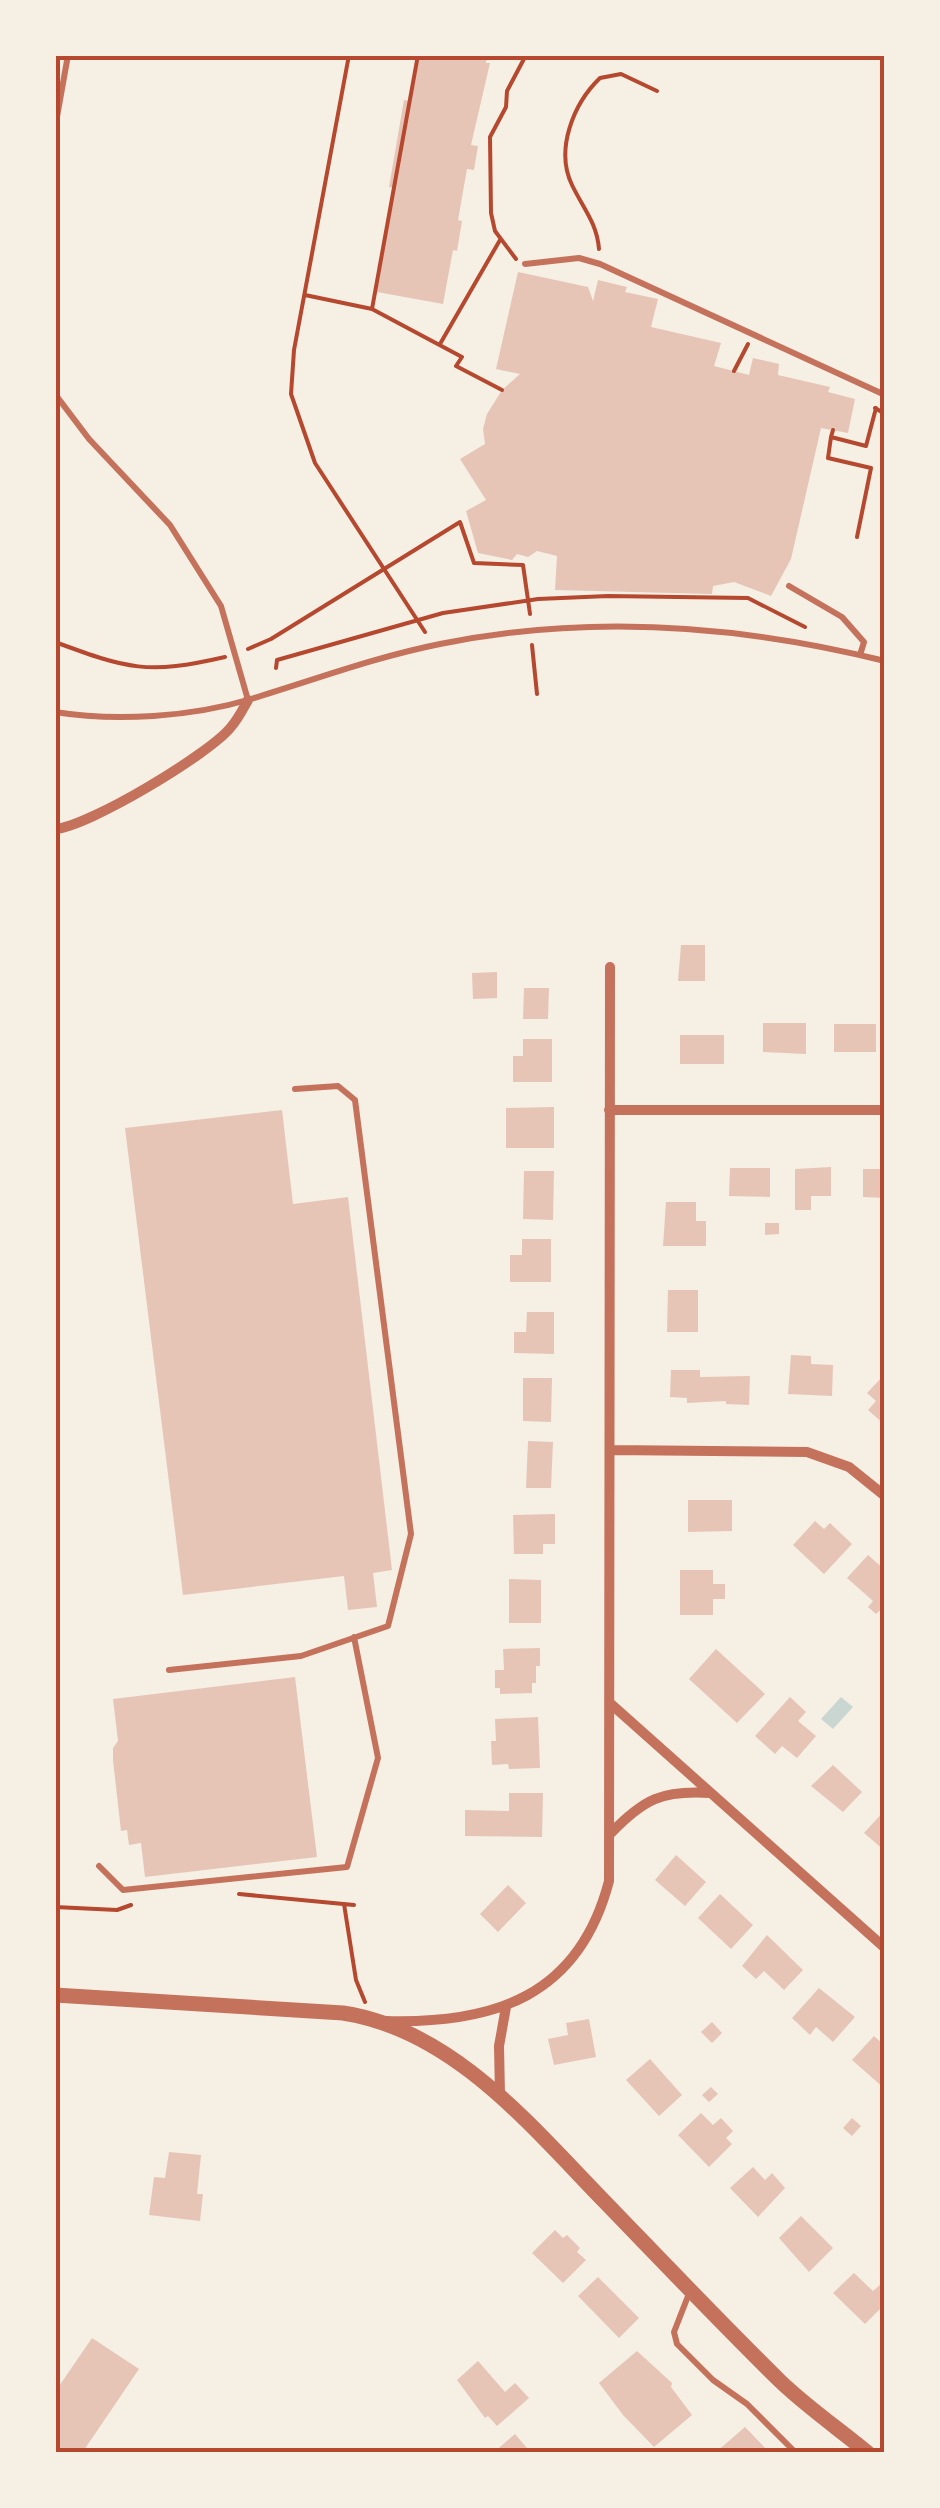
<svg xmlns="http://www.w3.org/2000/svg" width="940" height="2508" font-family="Jost,sans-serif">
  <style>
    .water { fill: #c9d6d2 }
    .building { fill: #e6c5b7 }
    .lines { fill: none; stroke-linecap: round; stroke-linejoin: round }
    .path { stroke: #b5482f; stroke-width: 4 }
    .service { stroke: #c5725c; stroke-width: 6 }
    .minor { stroke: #c5725c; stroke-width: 10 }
    .tertiary { stroke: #c5725c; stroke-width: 15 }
    .neatline { fill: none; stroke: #b5482f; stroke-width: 4 }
  </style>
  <rect width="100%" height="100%" fill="#f6efe4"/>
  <path class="water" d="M841,1697L853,1707L833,1729L821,1719Z"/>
  <path class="building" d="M419,55H487L486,63H490L471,145L478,146L474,170L467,169L458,220L462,221L457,251L453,250L443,304L377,292L395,188L389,187L404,100L410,101Z
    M518,272L588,287L593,301L598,280L627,287L625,292L658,299L651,327L721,343L714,366L749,375L753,358L779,364L778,375L830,387L828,392L855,399L848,433L821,428L791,559L771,596L734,582L713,586L712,594L555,590L557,556L537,551L528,557L517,554L512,560L478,553L466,511L486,500L460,459L485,444L483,429L487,414L502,390L520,374L496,369Z
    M681,945H705V981H678Z
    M497,972V998L473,999L472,973Z
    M524,988H549L548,1019H523Z
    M763,1023H806V1054L763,1052Z
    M834,1024H876V1052H834Z
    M680,1035H724V1064H680Z
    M523,1039H552V1082H513V1056H523Z
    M554,1107V1148H506V1108Z
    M282,1110L293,1204L348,1197L392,1570L373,1573L377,1607L348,1610L344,1576L183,1595L125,1128Z
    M831,1167V1196H811V1210H795V1169Z
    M730,1168H770V1197L729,1196Z
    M863,1169H885V1198L863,1197Z
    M524,1171H554L553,1220L523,1219Z
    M666,1202H696V1221H706V1246H663Z
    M765,1223H779V1234L765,1235Z
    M522,1239H551V1282H510V1255H522Z
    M668,1290H698V1332H667Z
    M527,1312H554V1354L514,1353V1332H526Z
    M791,1355L811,1356V1364L833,1365L832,1396L788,1394Z
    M671,1370H700V1377L750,1376L749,1405L726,1404V1401L687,1403V1398L670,1397Z
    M885,1374V1425L868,1410L876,1401L867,1393Z
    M523,1378H552L551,1422L523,1421Z
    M528,1441L553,1442L551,1488H526Z
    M688,1500H732V1531L688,1532Z
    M555,1514V1544H543V1554H514L513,1515Z
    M815,1521L824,1529L830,1523L852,1544L824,1574L793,1545Z
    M868,1555L885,1570V1606L876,1614L868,1607L873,1601L847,1578Z
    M680,1570H713V1584H725V1599H713V1615H680Z
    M509,1579L541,1580V1623H509Z
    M540,1648V1666H536V1683H532V1693L500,1694V1688H495V1670H504L503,1649Z
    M716,1649L765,1694L737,1723L689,1679Z
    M295,1677L317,1857L145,1877L141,1843L129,1845L127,1830L121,1831L113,1760V1748L118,1741L113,1699Z
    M790,1697L806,1712L798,1721L816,1736L797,1758L782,1746L775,1754L755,1736Z
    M538,1717L540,1768L509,1769L508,1764L492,1765L491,1741H496L495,1719Z
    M833,1765L862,1792L843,1812L811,1786Z
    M509,1793H543L542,1837L465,1836V1810L509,1811Z
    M885,1810V1851L864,1833Z
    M676,1855L706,1882L685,1906L655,1880Z
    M508,1885L526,1903L498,1932L480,1914Z
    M720,1894L753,1925L731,1949L698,1918Z
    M767,1935L803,1970L784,1990L764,1971L756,1979L742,1966Z
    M819,1988L855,2017L833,2042L816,2027L810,2035L792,2018Z
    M589,2019L596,2057L554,2065L548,2039L568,2035L566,2023Z
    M712,2022L722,2033L712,2043L701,2032Z
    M874,2036L885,2046V2089L852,2060Z
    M650,2059L682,2095L659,2116L626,2080Z
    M711,2087L718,2094L709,2102L702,2095Z
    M701,2113L713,2125L721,2118L733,2131L726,2138L732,2144L709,2167L678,2135Z
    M852,2118L861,2126L852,2136L843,2128Z
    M169,2152L201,2155L197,2194H203L200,2221L149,2215L154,2177L165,2178Z
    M753,2167L765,2180L772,2173L785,2188L758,2217L730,2188Z
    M801,2216L833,2248L809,2272L779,2238Z
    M555,2230L563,2238L567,2235L580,2248L577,2252L586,2260L563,2283L532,2253Z
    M854,2273L873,2291L882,2283L885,2286V2304L865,2324L833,2293Z
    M598,2277L639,2318L619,2338L578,2296Z
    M92,2338L139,2369L82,2453H55V2392Z
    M637,2351L672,2383L671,2387L692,2415L654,2447L623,2415L599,2383Z
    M478,2361L505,2392L515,2383L529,2398L497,2426L488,2416L485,2418L457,2380Z
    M745,2427L770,2453H714L723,2446Z
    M515,2434L531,2453H493Z"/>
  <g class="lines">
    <path class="path" d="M349,55L294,350L291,394L315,463L425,632
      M418,55L372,309L462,357L456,366L502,390
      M599,249C597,223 583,208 572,185C555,150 573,104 600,78L621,74L657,91
      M516,259L495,231L491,213L490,137L506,107L507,91L526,55
      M305,295L372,309
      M440,344L500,240
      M734,371L748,344
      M875,408L885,414
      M833,430L831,437L866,446L876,408
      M831,437L828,458L871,468L857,537
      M55,642C128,669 147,675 225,657
      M532,645L537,694
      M248,649L271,639L460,522L474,563L523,565L530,614
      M276,668L277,660L443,613L538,599L608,596L748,598L805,627
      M239,1894L354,1905
      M344,1904L356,1980L365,2002
      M55,1907L117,1910L131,1905"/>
    <path class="service" d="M55,128L68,55
      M525,264L579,258L600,264L885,395
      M55,394L89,439L170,525L221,606L248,700
      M789,586L842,617L864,642L860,655
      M55,712C116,722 191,717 251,699C314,680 375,657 440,644C587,614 740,625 885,661
      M169,1670L301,1656L388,1626L411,1534L355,1100L338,1086L295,1089
      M99,1866L123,1890L347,1867L378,1758L354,1637
      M690,2291L674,2332L677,2344L713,2380L747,2404L796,2453"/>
    <path class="minor" d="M55,829C88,827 211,753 231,727C238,719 243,709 248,700
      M609,1110H885
      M611,1450L807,1452L849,1467L885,1496
      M611,1704L885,1948
      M611,1833C644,1799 662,1790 710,1793
      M386,2021C495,2024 579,1996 609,1881L610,967
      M500,2095L499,2046L506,2007"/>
    <path class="tertiary" d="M55,1995L343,2013C453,2030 530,2125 604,2201C662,2261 720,2322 780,2381C807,2407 839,2429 868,2453"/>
  </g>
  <rect width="940" height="2508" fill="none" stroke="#f6efe4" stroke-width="115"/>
  <rect x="58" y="58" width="824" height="2392" class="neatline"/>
</svg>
